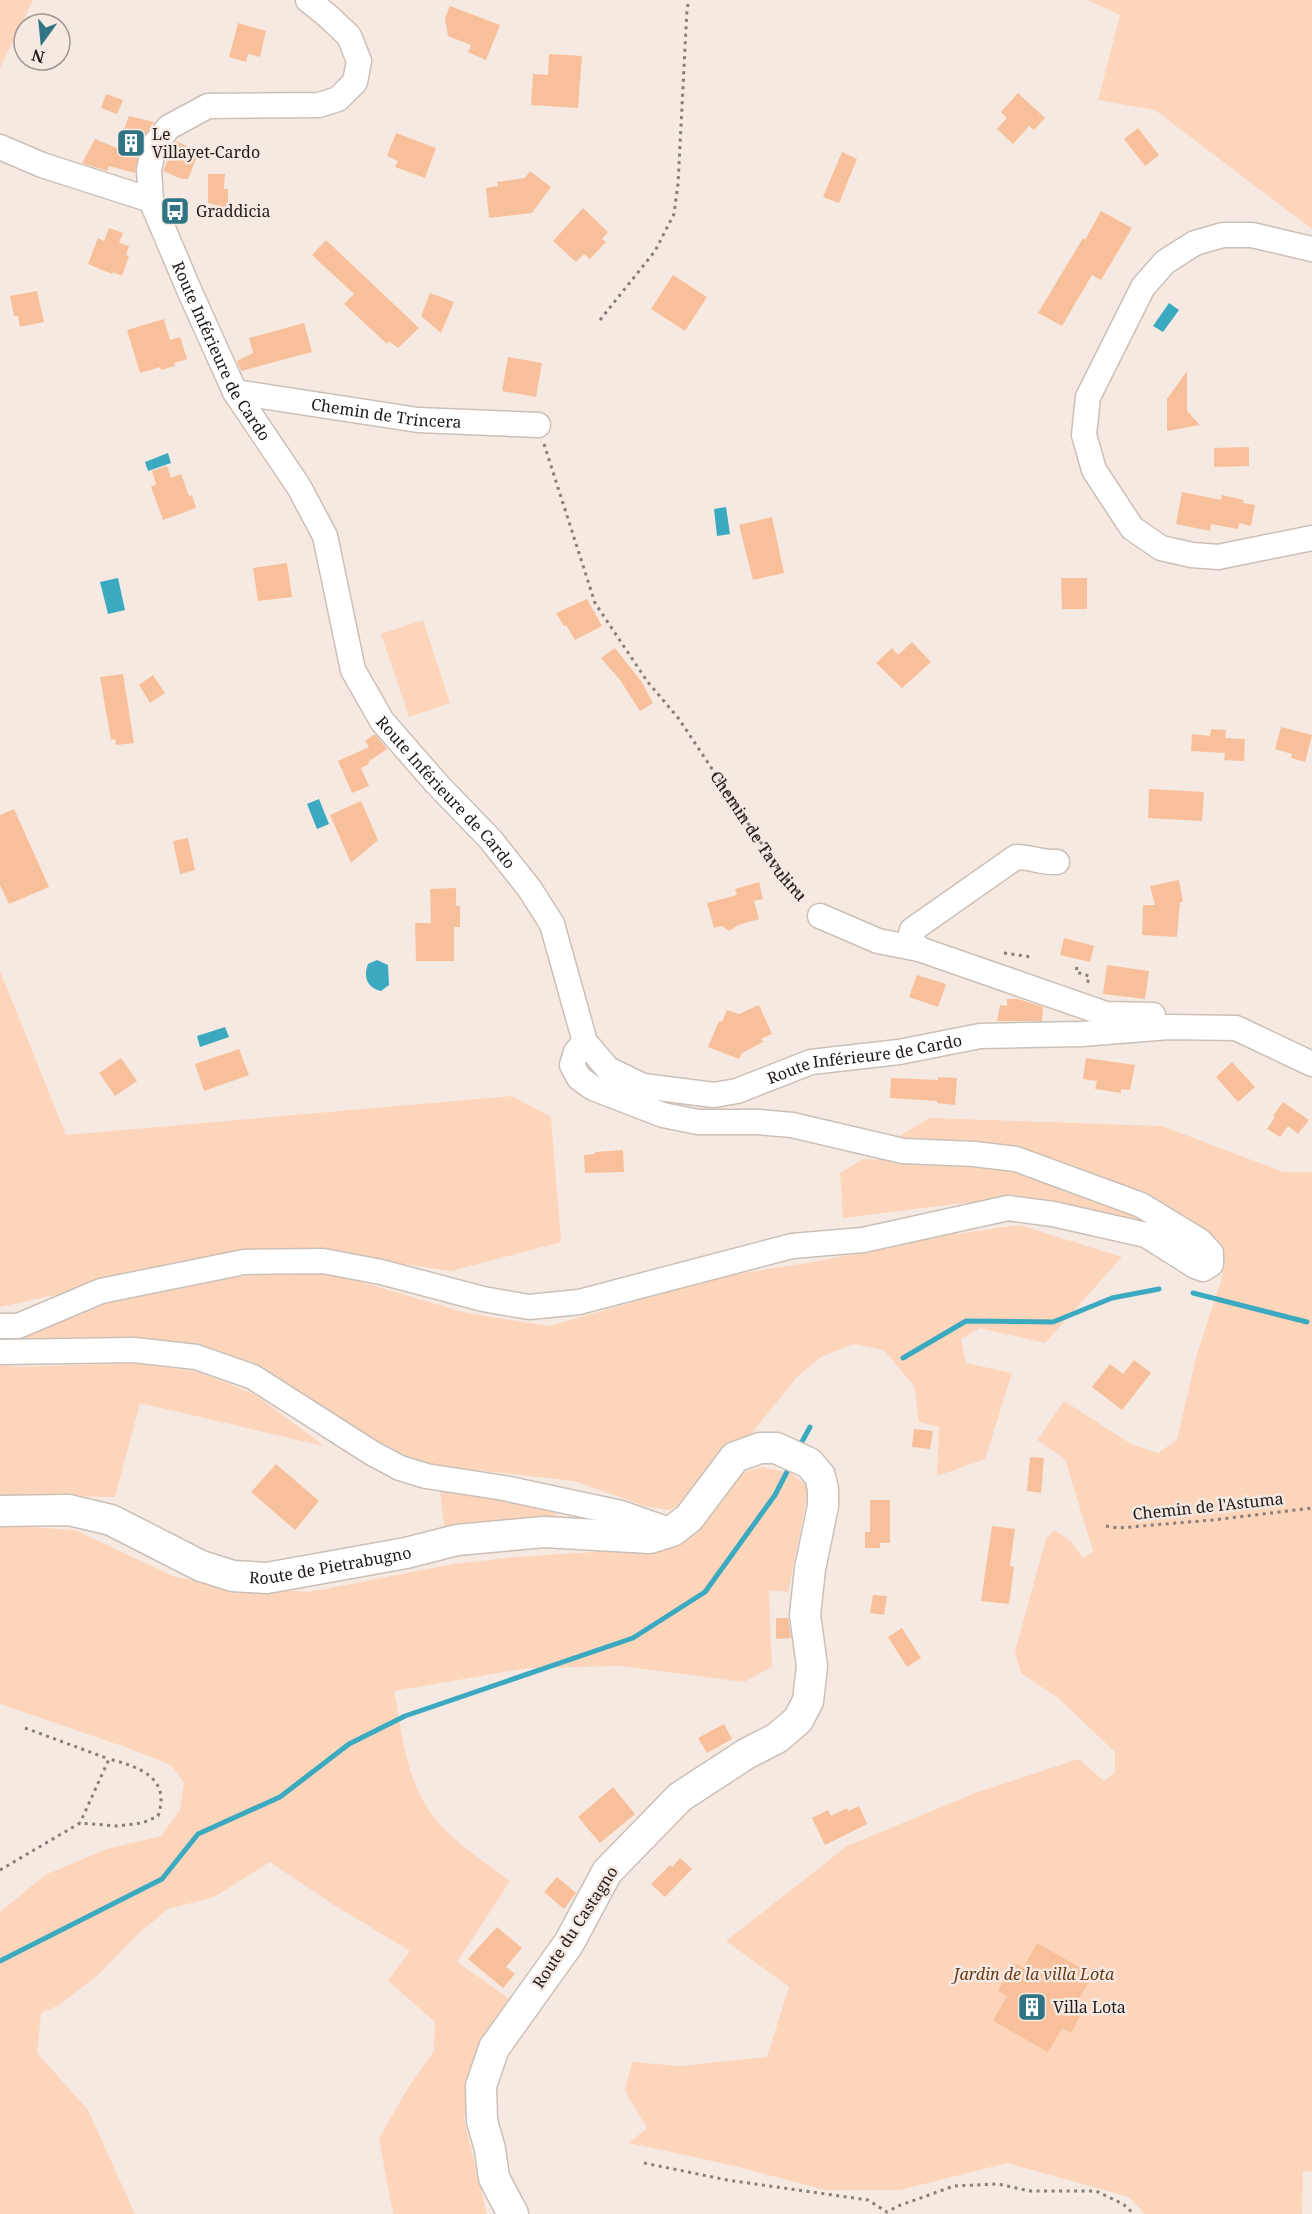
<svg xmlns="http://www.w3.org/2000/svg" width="1312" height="2214" font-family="'Noto Serif',serif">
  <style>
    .green { fill: #fdd5bb }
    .water { fill: #3baac0 }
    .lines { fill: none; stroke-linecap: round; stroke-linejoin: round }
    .stream { stroke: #3baac0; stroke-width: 5 }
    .building { fill: #f8c09a }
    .minor-casing { stroke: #cbc0b8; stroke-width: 27 }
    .major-casing { stroke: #cbc0b8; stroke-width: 33 }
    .path { stroke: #877e79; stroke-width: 3; stroke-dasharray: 3 4.5; stroke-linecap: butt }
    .minor { stroke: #fff; stroke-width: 24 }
    .major { stroke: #fff; stroke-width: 30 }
    .labels { text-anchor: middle; stroke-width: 5; stroke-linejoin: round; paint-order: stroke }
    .poi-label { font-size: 16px; fill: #1f1a18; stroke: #f6e9e1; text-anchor: start }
    .street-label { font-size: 16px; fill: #1f1a18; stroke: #f6e9e1 }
    .park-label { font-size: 16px; font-style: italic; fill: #673a17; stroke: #f6e9e1 }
  </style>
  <rect width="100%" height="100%" fill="#f6e9e1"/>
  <path class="green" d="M0,0H33L0,68Z
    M1087,0H1312V229L1155,110L1098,100L1120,15Z
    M423,620L450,703L409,717L381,634Z
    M0,971L66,1135L512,1096L551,1117L561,1242L451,1271L315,1251L228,1257L0,1307Z
    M930,1118L1162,1126L1283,1172H1312V2172L1303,2171L1302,2214H1145L1129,2197L1007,2163L900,2190H825L735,2166L629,2143L647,2128L625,2091L632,2062L680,2066L767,2057L789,1987L726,1941L847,1846L978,1792L1079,1759L1104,1781L1115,1772V1752L1058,1698L1021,1673L1015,1651L1046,1539L1054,1530L1071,1541L1083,1558L1093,1551L1065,1459L1037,1440L1064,1401L1131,1444L1158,1453L1177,1440L1197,1354L1223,1275L1218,1255L1122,1186L996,1144L898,1137Z
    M863,1159L992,1164L1151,1219L1147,1226L1030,1201L963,1203L843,1218L840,1173Z
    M1019,1225L1122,1257L1045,1343L980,1328L961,1339L966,1363L1012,1373L985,1459L937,1476L939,1427L919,1422L914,1386L884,1350L853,1344L821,1357L797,1377L750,1435L681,1505L669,1510L645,1506L574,1481L441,1466L399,1457L205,1351L0,1347V1337L95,1302L201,1281L304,1270L355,1280L466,1313L549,1326L725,1276L819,1261L948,1235Z
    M136,1363L198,1372L254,1394L324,1446L140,1403L115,1497L0,1495V1364L16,1367Z
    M763,1467L790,1473L809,1487L788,1592L769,1590L772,1667L744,1682L621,1666L528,1668L394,1691C402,1730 405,1774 427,1807C446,1838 481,1859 510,1881L457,1962L511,2000L478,2060L464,2119L487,2214H393L379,2138L408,2088L434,2051L435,2022L388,1981L410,1951L334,1905L270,1862L214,1897L168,1909L139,1933L98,1975L59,2005L41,2013L37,2053L88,2110L135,2214H0V1912L45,1875L107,1849L161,1836L180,1810L184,1783L171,1765L131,1749L0,1704V1525L75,1530L175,1577L222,1586L309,1592L454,1564L516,1557L642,1549L737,1474Z
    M440,1492H479L503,1496L557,1513L554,1522L445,1531Z"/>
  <path class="water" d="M1169,303L1179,310L1163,332L1153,326Z
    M168,453L171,463L148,471L145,462Z
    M726,507L730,534L717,536L714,509Z
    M118,578L125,610L108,614L100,582Z
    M319,799L329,824L317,829L307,804Z
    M377,960L388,965L389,985L381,991C367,988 363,977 368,964Z
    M225,1027L229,1037L200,1047L197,1036Z"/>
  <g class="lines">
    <path class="stream" d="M1193,1293L1307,1322
      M903,1358L966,1321L1053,1322L1112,1298L1159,1289
      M798,1449L810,1427
      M0,1961L162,1879L198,1834L280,1797L349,1744L405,1716L633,1638L705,1592L775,1495L790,1466"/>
  </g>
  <path class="building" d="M450,6L500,25L486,60L468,52L471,45L448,36L445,18Z
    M238,23L266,31L260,57L248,54L246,62L229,57Z
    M549,54L582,56L578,108L531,105L533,74L548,75Z
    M1018,93L1045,118L1034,130L1029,126L1013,144L997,129L1007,118L1001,112Z
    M106,94L123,100L117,114L101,108Z
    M129,116L154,122L140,142L135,173L109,166L107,171L82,163L95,139L117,148Z
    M1138,128L1159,155L1145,166L1124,139Z
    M396,133L436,148L425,178L395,167L398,161L387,156Z
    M176,141L199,152L188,179H182L163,171Z
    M842,152L857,159L839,203L823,197Z
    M530,171L551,187L532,213L489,218L486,188L498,186L497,182L525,178Z
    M208,174H225L224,189H228V208L208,203Z
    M583,208L608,232L602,239L606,242L590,259L584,254L576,262L553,241Z
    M1101,211L1132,228L1101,280L1092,275L1062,326L1038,313L1083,238L1085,240Z
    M109,228L123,233L119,243L129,246L126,255L129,256L122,276L113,272L112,274L88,264L98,238L104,241Z
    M326,240L419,328L398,348L389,341L387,344L344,304L354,294L312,255Z
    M673,275L707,297L685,331L651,309Z
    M37,291L44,322L20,327L18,316H14L10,296Z
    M430,293L454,302L441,333L421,316Z
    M164,319L170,340L180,337L187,359L174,363L175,366L161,370L160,367L140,373L127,330Z
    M304,323L312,352L241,371L237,361L253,353L249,338Z
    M508,357L542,363L536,397L502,391Z
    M1187,371V411L1200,425L1167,431V399Z
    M1249,447V466L1214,467V448Z
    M167,466L171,478L181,474L189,496L192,495L196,508L163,520L151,487L156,484L152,471Z
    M1182,492L1221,500L1222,495L1244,500L1243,503L1255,505L1251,526L1239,523L1238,529L1211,524L1210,531L1176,524Z
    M772,517L784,573L753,580L739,525Z
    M287,563L292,597L258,601L253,568Z
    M1061,578H1087V609H1062Z
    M587,599L602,626L575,640L566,625L564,626L556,613Z
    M912,642L931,662L902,688L876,663L892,648L898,655Z
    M615,648L641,681L653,703L640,711L620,680L601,658Z
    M123,674L134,743L116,745L115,739L111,740L100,677Z
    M153,675L165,693L150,703L139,685Z
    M1281,727L1312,735L1305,762L1291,758L1292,754L1275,749Z
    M1211,729L1226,730L1225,738L1245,739L1244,761L1224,760L1225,753L1191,751L1192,734L1210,736Z
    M375,734L387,749L368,762L369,764L361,768L369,786L352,793L338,761L369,747L365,741Z
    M1149,789L1204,792L1202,821L1148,818Z
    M361,801L378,840L351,863L330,815Z
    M14,809L49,887L9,904L0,885V815Z
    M188,838L195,870L180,874L173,841Z
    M1179,880L1183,902H1180L1177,937L1142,935L1143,905H1155L1150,886Z
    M759,882L763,899L754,901L759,919L738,925L729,931L722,926L714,928L707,903L737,895L735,889Z
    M456,888V906H460V927H454V961H416L415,923H431L430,889Z
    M1064,938L1094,946L1090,962L1060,955Z
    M1107,965L1149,971L1145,999L1103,994Z
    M917,975L946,984L938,1007L909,997Z
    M1007,999H1018L1043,1007L1042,1021H997L1000,1005L1007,1006Z
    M759,1005L772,1034L761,1039L763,1042L742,1053L739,1059L708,1047L719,1021L722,1022L727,1010L739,1014Z
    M239,1049L249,1075L204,1091L195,1064Z
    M121,1058L137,1081L115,1096L99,1073Z
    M1086,1058L1135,1065L1130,1090L1121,1089V1093L1095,1089L1097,1081L1083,1079Z
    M1232,1062L1255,1087L1238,1102L1216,1077Z
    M938,1077L957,1078L955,1105L937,1103V1101L890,1098L891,1078L938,1080Z
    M1283,1102L1309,1120L1298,1134L1288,1126L1280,1137L1267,1129L1275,1117L1273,1116Z
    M623,1150L624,1172L585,1173L584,1155L595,1154V1152Z
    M1134,1360L1151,1373L1122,1410L1092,1387L1110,1364L1123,1374Z
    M914,1429L933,1431L930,1449L912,1447Z
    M1030,1457L1044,1458L1041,1493L1027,1491Z
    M276,1464L319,1501L295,1530L251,1492Z
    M870,1500H890V1543H880V1548H865V1532H870Z
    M992,1526L1015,1529L1010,1566L1014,1567L1009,1604L981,1601Z
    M873,1595L887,1596L884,1615L870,1613Z
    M776,1618H788L791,1638L776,1639Z
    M902,1628L921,1658L907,1667L888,1637Z
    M724,1724L732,1739L707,1753L698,1738Z
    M613,1787L635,1814L600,1843L578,1817Z
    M859,1806L867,1824L825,1845L812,1818L828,1810L831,1816L847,1808L848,1811Z
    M680,1858L692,1869L665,1897L651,1884L670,1865L672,1867Z
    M557,1877L576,1893L564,1909L544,1892Z
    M497,1927L522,1948L506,1967L515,1974L503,1988L468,1959Z
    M1037,1943L1093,1975L1078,2000L1086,2005L1071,2033L1062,2028L1048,2052L993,2021L1007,1996L998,1991L1014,1963L1023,1968Z"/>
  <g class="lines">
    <g class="minor-casing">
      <g id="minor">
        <path id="s2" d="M308,0L329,17L349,36L359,61L355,82L338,99L319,105L208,106L169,127L154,145L149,170L151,200L190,292L235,392L299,487L325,536L353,670L382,721L437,784L491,840L529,888L552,924L585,1042L608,1069L643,1086L714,1095L737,1091L811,1062L899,1052L980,1036L1082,1034L1169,1027L1236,1028L1312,1064"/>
        <path d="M0,147L42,165L151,200"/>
        <path d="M1312,249L1252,235H1223L1195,243L1165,262L1143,287L1088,397L1084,435L1094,470L1132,528L1161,548L1192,555L1218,557L1312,538"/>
        <path id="s3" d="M235,392L418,420L538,425"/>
        <path d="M820,916L878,941L919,949L1106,1014L1153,1015"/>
        <path d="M919,949L910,938L912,930L1016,857C1031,857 1043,863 1057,862"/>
        <path d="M0,1326H18L101,1291L244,1262L323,1261L381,1272L483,1299L529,1307L579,1302L792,1246L863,1240L1008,1208L1053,1214L1146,1235L1195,1266L1203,1269L1211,1264V1253L1200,1241L1141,1205L1016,1159L974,1154L903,1151L792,1125L758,1122H698L663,1115L593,1088L579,1078L572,1065L576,1052L585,1042"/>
        <path d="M0,1352L134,1350L196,1357L253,1377L372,1453L400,1468L426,1476L504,1488L621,1513L672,1531"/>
      </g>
    </g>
    <g class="major-casing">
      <g id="major">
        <path id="s4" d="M0,1511L69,1510L111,1520L201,1566L233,1576L267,1578L406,1553L457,1540L544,1532L650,1538L672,1531L689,1518L735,1457L760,1448H776L809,1463L820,1476L823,1489V1506L810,1569L805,1615L812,1666L808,1701L798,1720L777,1738L746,1754L680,1797L607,1872L569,1943L494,2048L481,2086L482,2121L490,2149L494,2178L513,2214"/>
      </g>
    </g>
    <g class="path">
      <path d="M600,320L655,251L674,214L678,184L687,9L689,0"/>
      <path id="s1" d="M544,444L595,603L647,681L679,719L781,873L806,901"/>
      <path d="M1004,953L1031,957"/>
      <path d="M1077,967L1076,972L1089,976L1087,986"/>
      <path d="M1106,1526L1118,1528L1213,1520L1312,1508"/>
      <path d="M25,1728L109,1759"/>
      <path d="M0,1870L80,1823L117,1826L142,1823L158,1816C171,1778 140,1767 109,1759L80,1823"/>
      <path d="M644,2163L727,2180L868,2200L887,2212L898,2206L954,2186L998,2184L1030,2191H1096L1123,2204L1134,2214"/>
    </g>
    <use href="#minor" class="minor"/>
    <use href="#major" class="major"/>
  </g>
  <defs>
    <g id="building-square" transform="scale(1.5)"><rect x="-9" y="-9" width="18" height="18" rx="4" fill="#317584" stroke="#f6e9e1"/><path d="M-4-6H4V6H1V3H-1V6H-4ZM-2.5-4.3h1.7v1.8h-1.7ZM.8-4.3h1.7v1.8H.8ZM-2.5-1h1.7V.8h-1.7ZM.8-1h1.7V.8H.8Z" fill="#fff"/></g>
    <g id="bus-square" transform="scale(1.5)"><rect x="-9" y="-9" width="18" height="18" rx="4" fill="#317584" stroke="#f6e9e1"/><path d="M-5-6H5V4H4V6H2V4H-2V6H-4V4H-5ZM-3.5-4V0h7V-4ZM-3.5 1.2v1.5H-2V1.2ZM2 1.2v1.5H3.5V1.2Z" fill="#fff"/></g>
  </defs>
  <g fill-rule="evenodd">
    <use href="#building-square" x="131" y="143"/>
    <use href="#bus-square" x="175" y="211"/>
    <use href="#building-square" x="1032" y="2007"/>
  </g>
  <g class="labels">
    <g class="poi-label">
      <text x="152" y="140">Le<tspan x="152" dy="18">Villayet-Cardo</tspan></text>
      <text x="196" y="217">Graddicia</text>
      <text x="1053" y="2013">Villa Lota</text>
    </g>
    <g class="street-label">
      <text dy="6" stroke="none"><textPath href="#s2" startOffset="548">Route Inférieure de Cardo</textPath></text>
      <text dy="6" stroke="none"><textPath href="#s3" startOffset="153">Chemin de Trincera</textPath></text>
      <text dy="6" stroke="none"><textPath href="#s2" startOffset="1052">Route Inférieure de Cardo</textPath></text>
      <text dy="6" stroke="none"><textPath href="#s1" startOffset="452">Chemin de Tavulinu</textPath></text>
      <text dy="6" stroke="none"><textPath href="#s2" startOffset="1646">Route Inférieure de Cardo</textPath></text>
      <text transform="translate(1208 1506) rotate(-6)" y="6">Chemin de l'Astuma</text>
      <text dy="6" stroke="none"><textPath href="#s4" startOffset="345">Route de Pietrabugno</textPath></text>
      <text transform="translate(575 1927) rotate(-57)" y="6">Route du Castagno</text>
    </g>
    <g class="park-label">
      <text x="1034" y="1980">Jardin de la villa Lota</text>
    </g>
  </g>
  <g transform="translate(42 42) rotate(195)"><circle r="28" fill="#f6e9e1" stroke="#a09691" stroke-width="1.5"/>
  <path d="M0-4.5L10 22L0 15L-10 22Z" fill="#317584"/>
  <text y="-9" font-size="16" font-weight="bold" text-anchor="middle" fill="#1f1a18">N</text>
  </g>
</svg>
